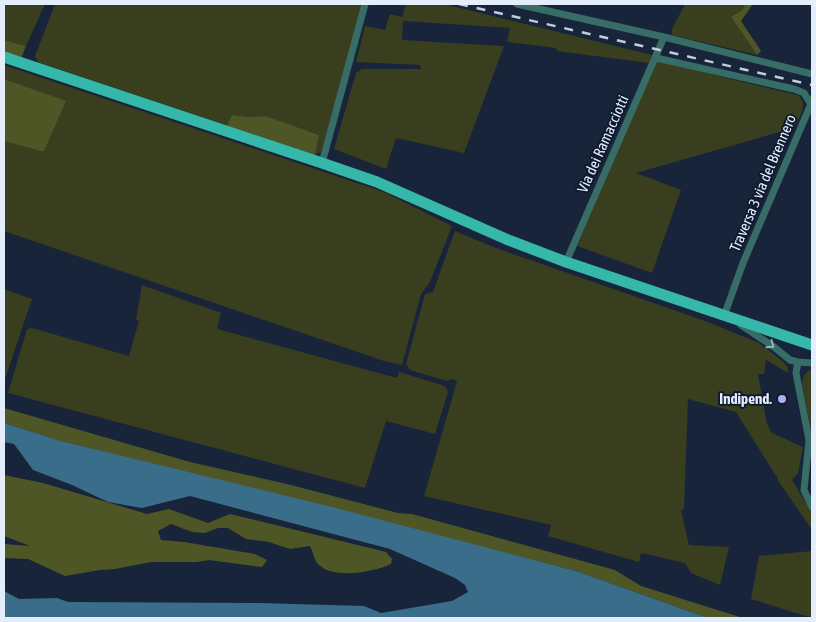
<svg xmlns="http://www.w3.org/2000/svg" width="816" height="622" font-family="'Asap Condensed',sans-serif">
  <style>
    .green { fill: #383e1e }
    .forest { fill: #4e5626 }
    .water { fill: #3a6d8a }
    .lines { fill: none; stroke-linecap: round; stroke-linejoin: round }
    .street { stroke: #376d66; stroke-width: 7 }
    .primary { stroke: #35b7a9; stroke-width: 11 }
    .rail { stroke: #c2ccdb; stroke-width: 2.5; stroke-dasharray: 9 9; stroke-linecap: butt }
    .oneway { stroke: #96b3b8 }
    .poi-dot { fill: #b7abf8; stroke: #0f1a2f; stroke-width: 2 }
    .labels { text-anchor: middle; stroke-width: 4; stroke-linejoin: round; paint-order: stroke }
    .street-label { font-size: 15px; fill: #e4edfb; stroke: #0f1a2f }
    .poi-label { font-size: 15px; font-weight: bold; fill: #e4edfb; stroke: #0f1a2f; text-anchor: end }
  </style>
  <rect width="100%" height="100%" fill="#182439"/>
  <path class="green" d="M4,4H45L26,46L4,40Z
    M55,4H363L321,152L315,155L319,135L266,116L251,117L232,115L226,127L38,62L35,56Z
    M406,4H444L652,55L649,63L557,51L556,48L507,42L510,28L403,21L402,40L504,46L464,153L396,138L386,169L334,149L356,73L362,69H421L420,65L356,62L365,26L385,30L390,14L402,17Z
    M685,4H745L742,10L731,17L757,55L672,35V29Z
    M656,61L797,95C810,102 799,118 794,128L636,173L681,190L652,273L577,246Z
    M4,65L384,192L452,226L430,282L421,294L402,365L384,361L4,231V141L40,151L66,102L4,79Z
    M455,231L496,248L708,322L759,343L780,359L787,366L788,373L766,360L764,374H758L767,424L772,433L803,447L798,473L792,480L812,513V530L777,479L778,477L776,476L736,412L688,399L684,509L681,510L689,545L729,547L720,585L691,573L685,563L641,553L639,562L548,536L551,525L424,496L457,381L452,379L447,381L410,370L406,364L425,294L433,292Z
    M142,285L221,313L217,329L397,378L399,372L442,385L446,387L448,392L435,434L386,421L365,488L8,393L27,329L32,328L129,356L139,321L136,320Z
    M4,289L32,299L5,379L4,378Z
    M812,368V428L810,427L802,383L804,375Z
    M812,551V618L751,599L759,556Z"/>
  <path class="forest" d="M745,4H753L741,21L761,51L757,55L731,17L742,10Z
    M4,40L26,46L21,59L4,53Z
    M4,79L66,101L44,151H40L4,141Z
    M232,115L251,117L266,116L319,135L315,155L226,127Z
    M4,408L190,462L291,485L398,513L412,514L615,570L641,586L743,618H708L576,571L61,441L4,423Z
    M4,475L43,483L147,514L169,509L208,523L230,514L374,549L386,552L392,559L391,564C374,572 333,580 318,564C314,560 313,551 310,546L290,549L269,542L246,539L228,528H218L205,533L192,532L171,524L158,531L161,540L184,542L255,554L267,560L262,567L209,560L196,562H151L115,569L100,570L65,576L28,559L4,558V544L30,546L4,536Z"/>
  <path class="water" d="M4,423L61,441L332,507L576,571L708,618H4V591L19,599L57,598L68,602L259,603L364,606L381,613L452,601L468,592L465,585L455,578L390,549L190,496L142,508L108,502L72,485L33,470L14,444L4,442Z"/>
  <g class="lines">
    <path class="street" d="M517,4L664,37L812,74
      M656,58L794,89L804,93L811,104L743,263L724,316
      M322,163L365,4
      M566,262L664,37
      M741,325L774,347L790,360L798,362L812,363
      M798,362L796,373L809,440L804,490L812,507"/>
    <path class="primary" d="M4,57L322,163L377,182L506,239L566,262L812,345"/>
    <path class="rail" d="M459,4L812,85"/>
  </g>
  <defs><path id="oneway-chevron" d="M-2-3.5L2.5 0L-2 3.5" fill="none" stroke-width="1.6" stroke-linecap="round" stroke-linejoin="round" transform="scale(1.25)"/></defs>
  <use class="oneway" href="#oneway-chevron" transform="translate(771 345) rotate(35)"/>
  <circle class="poi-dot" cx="782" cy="399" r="5"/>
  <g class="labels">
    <g class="street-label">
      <text transform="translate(603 144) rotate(-66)" y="5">Via dei Ramacciotti</text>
      <text transform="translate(763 183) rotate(-67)" y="5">Traversa 3 via del Brennero</text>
    </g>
    <g class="poi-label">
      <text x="772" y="404">Indipend.</text>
    </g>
  </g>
  <rect width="816" height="622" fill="none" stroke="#e4edfb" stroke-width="10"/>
</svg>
